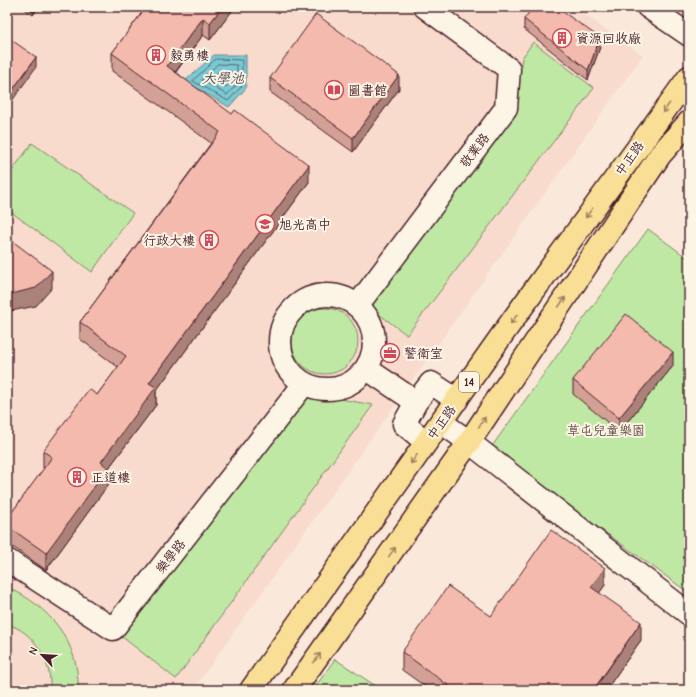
<svg xmlns="http://www.w3.org/2000/svg" width="696" height="697" font-family="'Comic Neue','LXGW WenKai TC',sans-serif">
  <style>
    .built { fill: #f8dbcc }
    .green { fill: #bfe8a4; stroke: #848468 }
    .water { fill: #79cad4; stroke: #668690 }
    .lines { fill: none; stroke-linecap: round; stroke-linejoin: round }
    .shore { stroke: #5d636f; stroke-width: 1 }
    .minor-casing { stroke: #4a1f2b; stroke-width: 25 }
    .major-casing { stroke: #4a1f2b; stroke-width: 25 }
    .minor { stroke: #fcf5e5; stroke-width: 22 }
    .major { stroke: #f9df96; stroke-width: 22 }
    .wall { fill: #d2a095; stroke: #4a1f2b }
    .shaded-wall { fill: #ab8279; stroke: #4a1f2b }
    .building { fill: #f4baad; stroke: #4a1f2b }
    .oneway { stroke: #a27f60 }
    .labels { text-anchor: middle; stroke-width: 4; stroke-linejoin: round; paint-order: stroke }
    .shield { fill: #fcf5e5; stroke: #7f5f63; stroke-width: 1 }
    .shield-label { font-size: 12px; font-weight: bold; fill: #4a1f2b }
    .poi-label { font-size: 13px; fill: #4a1f2b; stroke: #fcf5e5; text-anchor: start }
    .street-label { font-size: 13px; fill: #4a1f2b; stroke: #fcf5e5 }
    .park-label { font-size: 13px; fill: #675149; stroke: #fcf5e5 }
    .water-label { font-size: 14px; font-style: italic; fill: #58525e; stroke: #fcf5e5 }
  </style>
  <rect width="100%" height="100%" fill="#fae9da"/>
  <filter id="ink" filterUnits="userSpaceOnUse"><feTurbulence type="fractalNoise" baseFrequency=".025" numOctaves="2"/><feDisplacementMap in="SourceGraphic" scale="8" xChannelSelector="R" yChannelSelector="G"/><feConvolveMatrix kernelMatrix="1 2 1 2 8 2 1 2 1" color-interpolation-filters="sRGB"/></filter>
  <g filter="url(#ink)">
    <path class="built" d="M7,7H573L643,55L193,690H7Z"/>
    <path class="green" d="M533,42L594,88L407,335L368,306L513,115L522,58Z
      M32,143L133,213L92,272L7,209V178Z
      M648,229L689,259V593L490,449Z
      M292 341a33 33 0 1 1 66 0a33 33 0 1 1-66 0Z
      M308,393L373,405L176,679L121,636Z
      M7,587C49,606 80,642 78,690H50C52,662 35,632 7,624Z
      M335,659L382,690H313Z"/>
    <path class="water" d="M214,55H246V88L229,107L185,81Z"/>
    <g class="lines">
      <path class="shore" d="M216,59L242,60V86L228,101L193,81Z
        M218,64L237,65V84L227,95L202,80Z
        M220,70L231,71V82L226,87L212,79Z"/>
      <g class="minor-casing">
        <path id="minor" d="M648,7L689,35
          M280 342a47 47 0 1 1 94 0a47 47 0 1 1-94 0Z
          M357,306L506,108L509,69L425,7
          M367,369L416,402
          M441,422L469,442L689,614
          M426,442L404,424L416,402L431,383L457,400
          M7,560L113,629L304,384"/>
      </g>
      <g class="major-casing">
        <path id="major" d="M251,690L512,321L689,77
          M294,690L469,442L660,155L689,122"/>
      </g>
      <use href="#minor" class="minor"/>
      <use href="#major" class="major"/>
    </g>
    <path class="wall" d="M22,7H39L33,15Z
      M146,7H235L210,40L203,35L176,72L309,182L156,391V405L108,469V485L46,570L7,543V519L44,469L43,468V451L97,395L118,367L80,339V322L211,143L112,71V53Z
      M524,19L600,47L588,80L524,29Z
      M270,78L399,89L353,152L270,92Z
      M673,366L619,432L573,394V380Z
      M605,585L599,593L641,640L606,690H430L402,670V652L491,616Z"/>
    <path class="shaded-wall" d="M33,7H39L33,15Z
      M222,7H235L210,40V23Z
      M203,18V35L167,83V66Z
      M600,38V47L588,80V70Z
      M36,57V67L7,108V98Z
      M399,75V89L353,152V138Z
      M309,165V182L156,391V405L108,469V485L46,570V553L149,383Z
      M52,271V288L36,306L11,311L7,317V299L11,294Z
      M673,352V366L619,432V418Z
      M605,568V585L591,605V587Z
      M641,622V640L606,690H594Z"/>
    <path class="building" d="M146,7H222L210,23L203,18L167,66L232,114L235,110L309,165L149,383L156,387L101,462L108,468L46,553L7,526V519L52,457L43,451L89,389L97,395L126,356L80,322L220,132L112,53Z
      M533,7H556L600,38L588,70L524,19Z
      M316,14L399,75L353,138L270,78Z
      M7,37L36,57L7,98Z
      M7,237L52,271L36,288L11,294L7,299Z
      M626,314L673,352L619,418L573,380Z
      M551,530L605,568L591,587L641,622L594,689L595,690H455L402,652L448,586L491,616Z"/>
    <defs><path id="oneway-shaft" d="M-6 0H5M1.5-3L5.5 0L1.5 3" fill="none" stroke-width="1.6" stroke-linecap="round" stroke-linejoin="round"/></defs>
    <g class="oneway">
      <use href="#oneway-shaft" transform="translate(666 108) rotate(127)"/>
      <use href="#oneway-shaft" transform="translate(589 213) rotate(126)"/>
      <use href="#oneway-shaft" transform="translate(562 302) rotate(-56)"/>
      <use href="#oneway-shaft" transform="translate(514 319) rotate(125)"/>
      <use href="#oneway-shaft" transform="translate(482 422) rotate(-56)"/>
      <use href="#oneway-shaft" transform="translate(414 459) rotate(125)"/>
      <use href="#oneway-shaft" transform="translate(392 552) rotate(-55)"/>
      <use href="#oneway-shaft" transform="translate(317 658) rotate(-55)"/>
    </g>
  </g>
  <defs>
    <g id="building-ring" transform="scale(1)"><circle r="9.5" fill="#fcf5e5" stroke="#d1495b" stroke-width="1.5"/><path d="M-4-6H4V6H1V3H-1V6H-4ZM-2.5-4.3h1.7v1.8h-1.7ZM.8-4.3h1.7v1.8H.8ZM-2.5-1h1.7V.8h-1.7ZM.8-1h1.7V.8H.8Z" fill="#d1495b"/></g>
    <g id="library-ring" transform="scale(1)"><circle r="9.5" fill="#fcf5e5" stroke="#d1495b" stroke-width="1.5"/><path d="M-6-4Q-3-5.5-.7-3.5V5Q-3 3-6 4ZM6-4Q3-5.5 .7-3.5V5Q3 3 6 4Z" fill="#d1495b"/></g>
    <g id="school-ring" transform="scale(1)"><circle r="9.5" fill="#fcf5e5" stroke="#d1495b" stroke-width="1.5"/><path d="M0-5L7-2L0 1L-7-2ZM-4 1L0 2.5L4 1V4Q0 6-4 4Z" fill="#d1495b"/></g>
    <g id="office-ring" transform="scale(1)"><circle r="9.5" fill="#fcf5e5" stroke="#d1495b" stroke-width="1.5"/><path d="M-6-3h4V-5.5h4V-3h4V5H-6ZM-1-4.5V-3h2v-1.5ZM-6 0V1H6V0Z" fill="#d1495b"/></g>
  </defs>
  <g fill-rule="evenodd">
    <use href="#building-ring" x="562" y="38"/>
    <use href="#building-ring" x="156" y="55"/>
    <use href="#library-ring" x="334" y="90"/>
    <use href="#school-ring" x="265" y="224"/>
    <use href="#building-ring" x="209" y="240"/>
    <use href="#office-ring" x="390" y="353"/>
    <use href="#building-ring" x="77" y="477"/>
  </g>
  <g class="labels">
    <rect class="shield" x="459" y="372" width="20" height="20" rx="3"/>
    <g class="shield-label">
      <text x="469" y="386">14</text>
    </g>
    <g class="poi-label">
      <text x="576" y="43">資源回收廠</text>
      <text x="170" y="60">毅勇樓</text>
      <text x="348" y="95">圖書館</text>
      <text x="279" y="229">旭光高中</text>
      <text x="195" y="245" text-anchor="end">行政大樓</text>
      <text x="404" y="358">警衛室</text>
      <text x="91" y="482">正道樓</text>
    </g>
    <g class="street-label">
      <text transform="translate(474 150) rotate(-53)" y="5">敬業路</text>
      <text transform="translate(629 158) rotate(-54)" y="5">中正路</text>
      <text transform="translate(441 422) rotate(-54)" y="5">中正路</text>
      <text transform="translate(170 556) rotate(-52)" y="5">樂學路</text>
    </g>
    <g class="park-label">
      <text x="606" y="435">草屯兒童樂園</text>
    </g>
    <g class="water-label">
      <text x="223" y="83">大學池</text>
    </g>
  </g>
  <rect width="696" height="697" fill="none" stroke="#fcf5e5" stroke-width="24"/>
  <rect x="12" y="12" width="672" height="673" fill="none" stroke="#4a1f2b" stroke-width="1.5" filter="url(#ink)"/>
  <g transform="translate(42 655) rotate(295)" stroke="#fcf5e5" stroke-width="3" paint-order="stroke">
  <path d="M0-3L7 15L0 10L-7 15Z" fill="#4a1f2b"/>
  <text y="-6" font-size="11" font-weight="bold" text-anchor="middle" fill="#4a1f2b">N</text>
  </g>
</svg>
